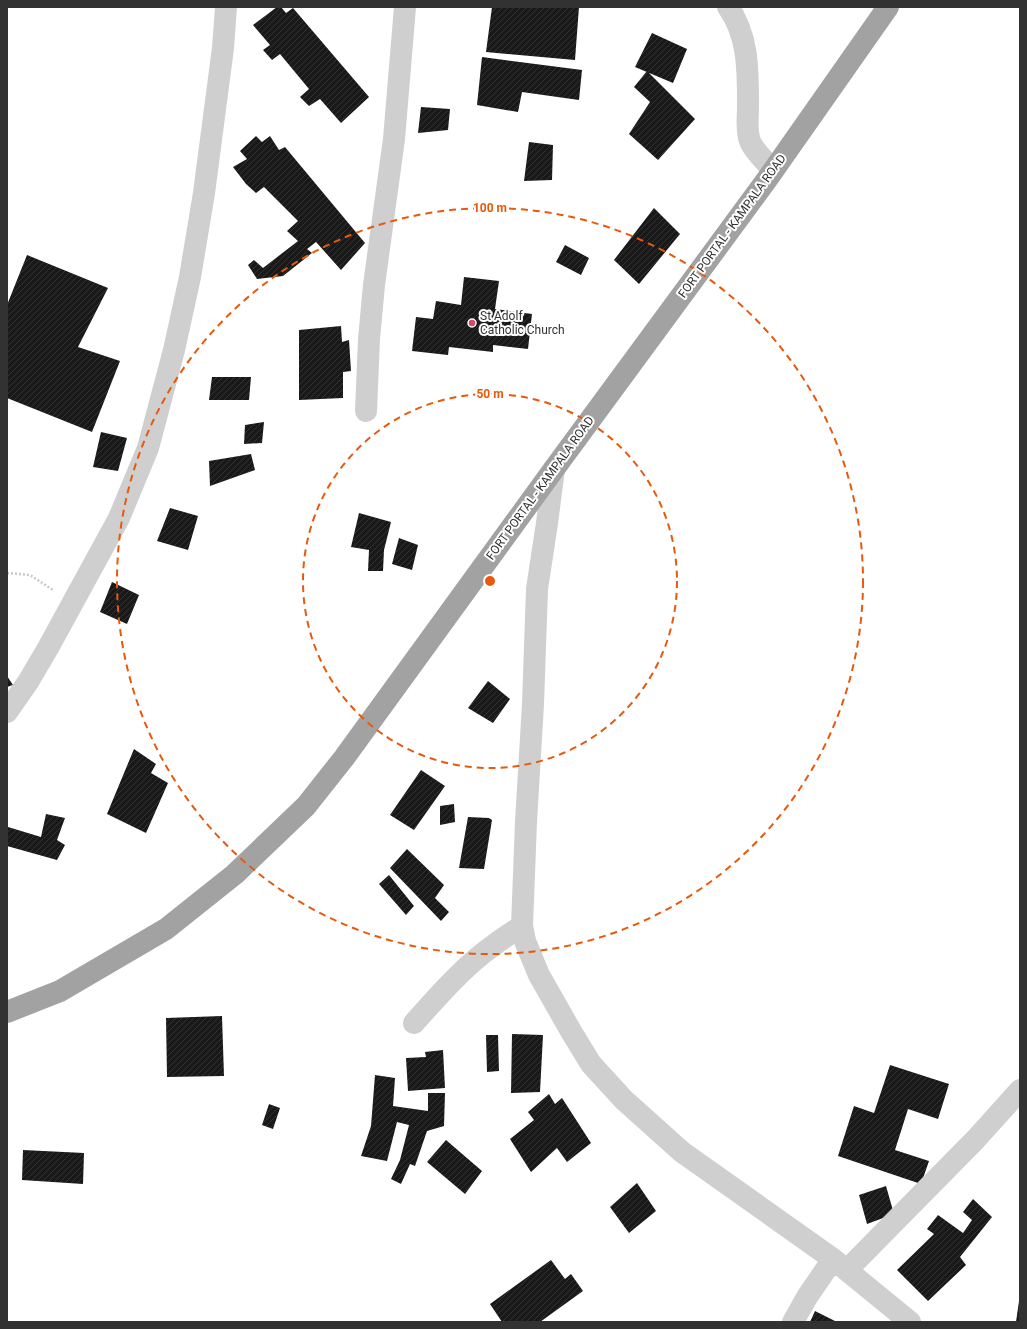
<svg xmlns="http://www.w3.org/2000/svg" width="1027" height="1329" font-family="Roboto,sans-serif">
  <style>
    .building { fill: url(#building-hatch) }
    .lines { fill: none; stroke-linecap: round; stroke-linejoin: round }
    .path { stroke: #c9c9c9; stroke-width: 2.5; stroke-dasharray: 2 2; stroke-linecap: butt }
    .minor { stroke: #cfcfcf; stroke-width: 22 }
    .trunk { stroke: #a2a2a2; stroke-width: 22 }
    .ring { fill: none; stroke: #e8590c; stroke-width: 2; stroke-dasharray: 7 5 }
    .poi-dot { fill: #d24b67; stroke: #fff; stroke-width: 1.5 }
    .labels { text-anchor: middle; stroke-width: 4; stroke-linejoin: round; paint-order: stroke }
    .street-label { font-size: 12px; fill: #323232; stroke: #fff }
    .poi-label { font-size: 12px; fill: #323232; stroke: #fff; text-anchor: start }
    .centre { fill: #e8590c; stroke: #fff; stroke-width: 2 }
    .ring-label { font-size: 12px; text-anchor: middle; font-weight: bold; fill: #e8590c; stroke: #fff; stroke-width: 4; stroke-linejoin: round; paint-order: stroke }
  </style>
  <defs>
    <pattern id="building-hatch" width="6" height="6" patternUnits="userSpaceOnUse"><rect width="6" height="6" fill="#191919"/><path d="M-1 1l2-2M0 6l6-6M5 7l2-2" fill="none" stroke="#323232"/></pattern>
  </defs>
  <rect width="100%" height="100%" fill="#fff"/>
  <path class="building" d="M277,7H281L286,13L293,8L369,97L341,123L320,99L309,106L300,97L309,89L280,54L272,60L263,50L270,45L253,25Z
    M492,7H579L575,60L486,52Z
    M652,33L687,49L673,83L635,67Z
    M482,57L582,70L579,100L522,92L518,112L477,105Z
    M647,71L695,119L658,160L629,134L650,102L634,87Z
    M421,107L450,109L448,130L418,133Z
    M256,136L262,142L270,136L279,150L285,147L365,243L341,270L316,242L307,249L312,253L283,276L257,279L248,265L254,260L263,268L298,241L287,231L298,221L264,187L256,193L246,184L233,167L247,159L240,151Z
    M529,142L553,145L552,180L524,181Z
    M654,208L680,234L639,284L614,260Z
    M565,245L589,258L581,275L556,262Z
    M27,255L108,288L78,347L120,361L92,432L7,398V305Z
    M464,277L499,281L495,309L532,314L528,349L493,345V352L449,347L448,355L412,351L416,317L433,319L436,301L461,305Z
    M341,326L342,342L349,340L351,371L343,372V398L299,400V330Z
    M212,377H251L249,400H209Z
    M264,422L262,443L244,444L245,425Z
    M101,432L127,438L118,471L93,467Z
    M251,454L255,470L210,486L209,461Z
    M170,508L198,516L188,550L157,541Z
    M359,513L391,522L384,550L383,571H368L369,550L351,547Z
    M399,538L418,545L412,570L392,564Z
    M112,582L139,595L127,624L100,612Z
    M7,676L13,685L7,687Z
    M488,681L510,699L493,723L468,708Z
    M134,749L156,764L151,773L168,783L146,833L107,814Z
    M421,770L445,786L414,830L390,815Z
    M454,804L455,822L440,825V806Z
    M46,814L65,818L57,840L65,845L57,860L7,846L8,827L41,837Z
    M468,817L489,818L492,820L484,869L459,868Z
    M407,849L444,885L435,898L449,912L441,921L390,868Z
    M389,875L414,906L406,915L379,884Z
    M222,1016L224,1076L167,1077L166,1018Z
    M512,1034L543,1035L540,1092L511,1093Z
    M486,1035H498L499,1071L487,1072Z
    M443,1050L445,1088L408,1091L406,1058L426,1057L425,1052Z
    M890,1065L949,1084L938,1119L908,1109L895,1150L929,1161L921,1184L838,1156L854,1106L874,1113Z
    M375,1075L395,1078L393,1106L428,1111V1093H445L444,1126L427,1131L415,1166L410,1164L401,1184L391,1179L400,1160L409,1125L397,1122L387,1161L361,1156L371,1126Z
    M549,1094L555,1104L562,1098L591,1143L567,1162L557,1148L531,1172L510,1139L534,1120L528,1112Z
    M269,1104L280,1108L273,1129L262,1125Z
    M446,1140L482,1171L465,1194L427,1162Z
    M23,1150L84,1153L83,1184L22,1180Z
    M637,1183L656,1211L629,1233L610,1207Z
    M886,1186L894,1214L867,1224L859,1195Z
    M973,1199L992,1217L960,1257L966,1265L928,1301L897,1270L934,1234L927,1229L938,1215L963,1233L972,1220L963,1212Z
    M551,1260L565,1279L571,1274L583,1291L540,1322H502L490,1304Z
    M1019,1301L1020,1322H1016Z
    M815,1311L837,1322H810Z"/>
  <g class="lines">
    <path class="path" d="M7,573L30,575L53,590"/>
    <path class="minor" d="M728,7C749,36 748,73 748,107C748,118 746,131 750,141C753,150 766,162 773,170
      M366,411L369,339L374,285L394,139L405,7
      M554,469L547,523L537,589L533,704L526,822L522,926L525,941L539,975L572,1033L591,1064L624,1100L682,1152L833,1259L910,1322
      M7,712L28,682L48,648L119,518L148,448L174,350L190,277L204,193L223,48L226,7
      M414,1023C438,996 464,966 494,945C503,938 513,932 522,926
      M847,1270L976,1139L1020,1090
      M793,1322L807,1297L833,1259"/>
    <path class="trunk" d="M7,1012L60,991L166,929L235,874L306,806L344,758L554,469L768,178L888,7"/>
  </g>
  <g class="ring">
    <circle cx="490" cy="581" r="187"/>
    <circle cx="490" cy="581" r="373"/>
  </g>
  <circle class="poi-dot" cx="472" cy="323" r="4"/>
  <g class="labels">
    <g class="street-label">
      <text transform="translate(732 226) rotate(-54)" y="4">FORT PORTAL - KAMPALA ROAD</text>
      <text transform="translate(540 488) rotate(-54)" y="4">FORT PORTAL - KAMPALA ROAD</text>
    </g>
    <g class="poi-label">
      <text x="480" y="320">St Adolf<tspan x="480" dy="14">Catholic Church</tspan></text>
    </g>
  </g>
  <circle cx="490" cy="581" r="6" class="centre"/>
  <g class="ring-label">
    <text x="490" y="212">100 m</text>
    <text x="490" y="398">50 m</text>
  </g>
  <rect width="1027" height="1329" fill="none" stroke="#323232" stroke-width="16"/>
</svg>
